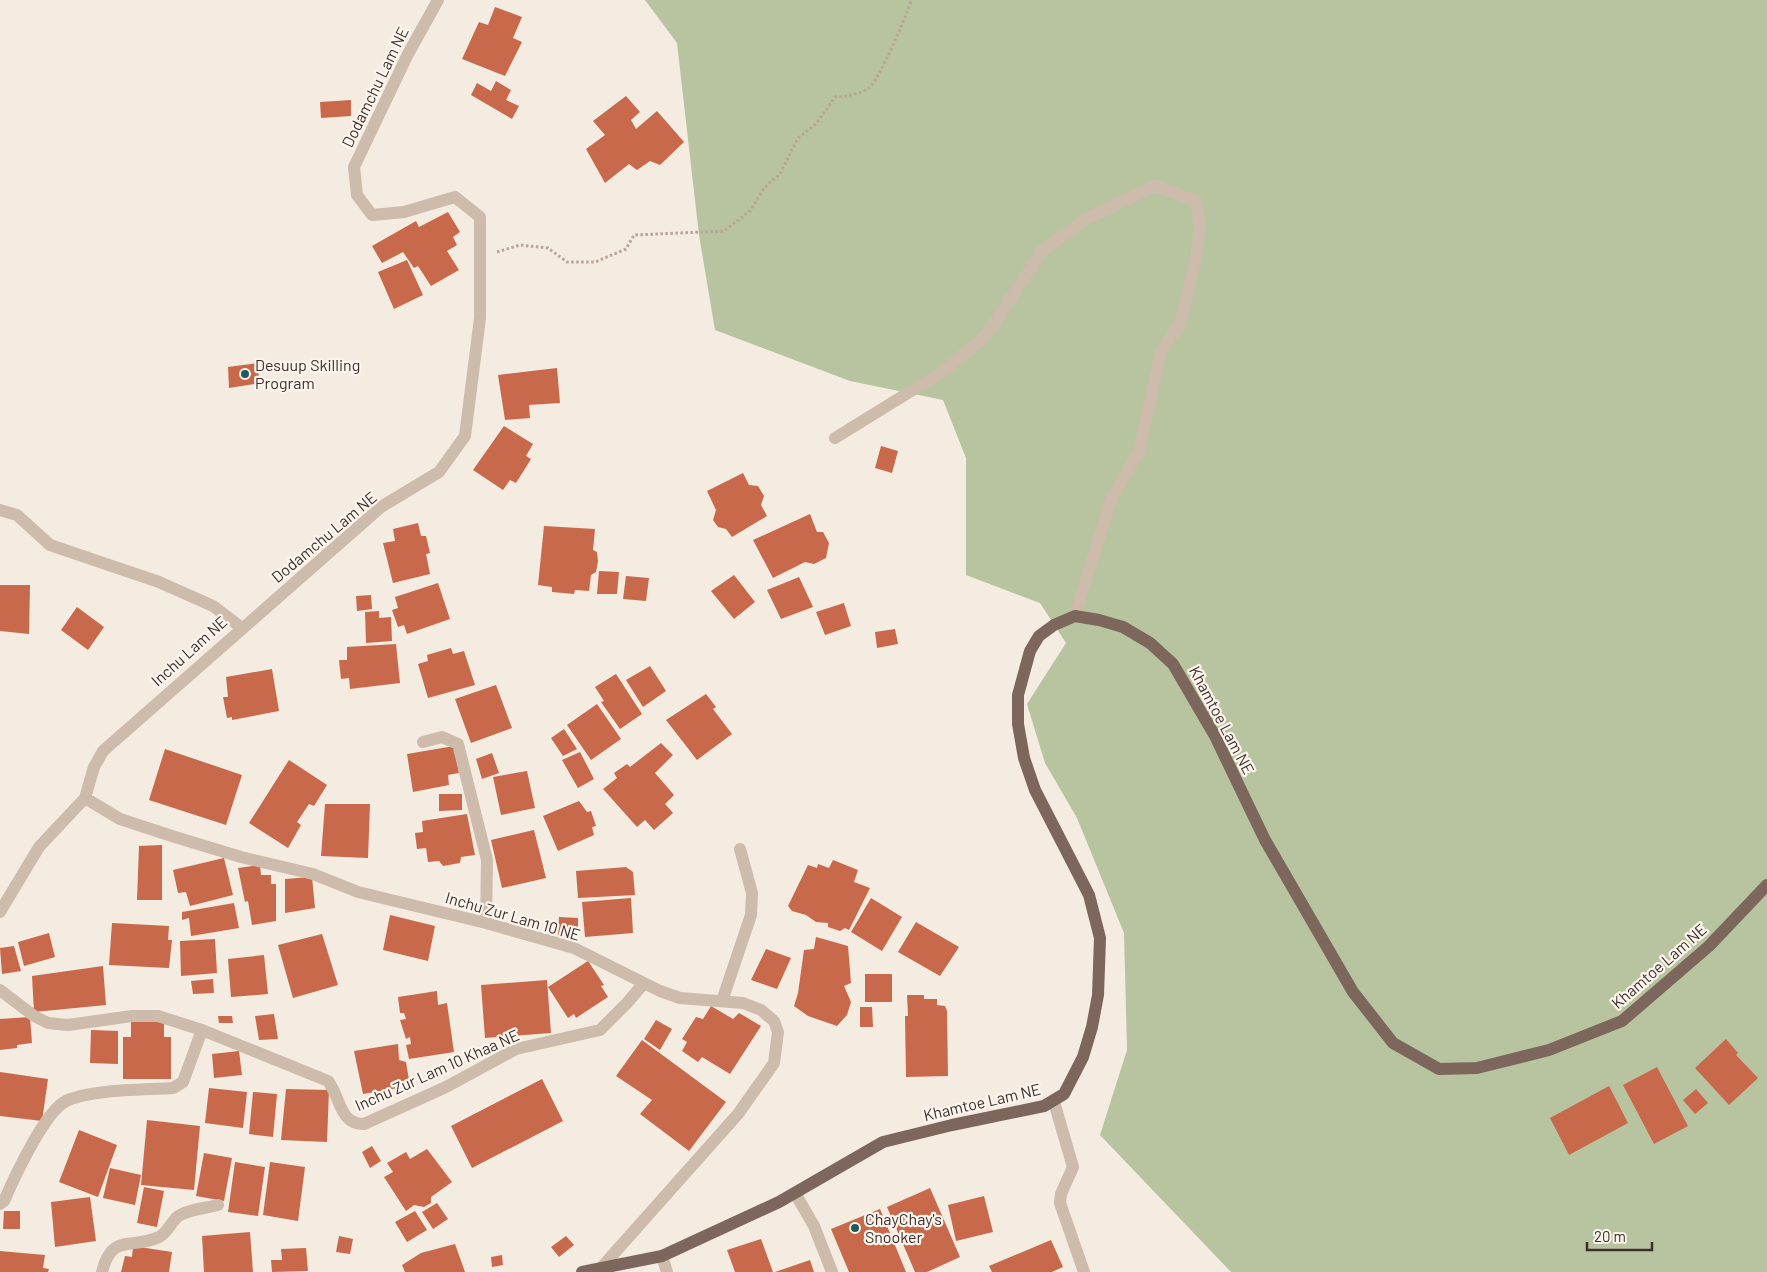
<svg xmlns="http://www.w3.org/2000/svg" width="1767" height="1272" font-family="Barlow,sans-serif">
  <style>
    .green { fill: #b8c4a0 }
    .building { fill: #c8694b }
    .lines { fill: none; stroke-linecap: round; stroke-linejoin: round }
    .path { stroke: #b9a596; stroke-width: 3; stroke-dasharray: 2.5 2.5; stroke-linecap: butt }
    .minor { stroke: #cdbbac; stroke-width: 12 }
    .major { stroke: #7d675c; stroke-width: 12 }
    .poi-dot { fill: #1f5a5e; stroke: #fbf5ee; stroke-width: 2 }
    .labels { text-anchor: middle; stroke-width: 4.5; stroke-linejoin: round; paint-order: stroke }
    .street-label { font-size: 16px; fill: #3b302b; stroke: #fbf5ee }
    .poi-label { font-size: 16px; fill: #3b302b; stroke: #fbf5ee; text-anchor: start }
  </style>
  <rect width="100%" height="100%" fill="#f4ebe1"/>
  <path class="green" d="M645,0H1767V1272H1231L1100,1135L1127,1050L1124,933L1077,818L1045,763L1027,704L1066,643L1040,603L966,575V458L943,400L850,381L715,330L699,235L677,43Z"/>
  <path class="building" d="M495,7L522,17L513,38L522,42L505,76L462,59L479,22L488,25Z
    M496,81L511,90L506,100L519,106L512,119L471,95L477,83L491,91Z
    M626,96L640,112L631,120L636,129L657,111L684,142L660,165L650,161L637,170L629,164L605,183L586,149L605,135L593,121Z
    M351,100V116L321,118L320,102Z
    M448,212L460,232L453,237L457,245L447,251L459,270L431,286L418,266L414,268L403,252L382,263L372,246L416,221L419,227Z
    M407,260L423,295L394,309L378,272Z
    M257,363L260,383L229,388L228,367Z
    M557,368L560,403L529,405L530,418L505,420L498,375Z
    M504,426L533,444L526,456L531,459L516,483L510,480L503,490L473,470Z
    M881,446L898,451L892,473L875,468Z
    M743,473L749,485L758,486L764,496L761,505L767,516L732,537L726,529L718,527L713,520L716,510L707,491Z
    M810,514L817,532H823L829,543L826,558L814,564L805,562L773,578L753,540Z
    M418,523L421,536H426L430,553L426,554L430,574L393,583L383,543L395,541L393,529Z
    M544,526L595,529L593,550L597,552L598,561L596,572L591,575L589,591L575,590L574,594L552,592V587L538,585Z
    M599,571L619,572L617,594H597Z
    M734,575L755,602L734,619L711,591Z
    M626,576L649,578L646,601L623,599Z
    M799,577L813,607L781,619L767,590Z
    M438,583L450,619L407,634L404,625L398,627L392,610L398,608L395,597Z
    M0,585H30L29,634L0,631Z
    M371,595L372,609L357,611L356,596Z
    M844,603L851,626L825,635L816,612Z
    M77,607L104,627L88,650L61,630Z
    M379,611V618L391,617L392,641L366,643L365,612Z
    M895,629L898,644L877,648L875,632Z
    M396,644L400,683L350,689L349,678L341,679L339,660H347V647Z
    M451,648L453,654L464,651L475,685L428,698L418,664L428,661L427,655Z
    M650,666L666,691L643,707L626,680Z
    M272,669L279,711L232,720V717L227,718L223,697H228L226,677Z
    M616,674L642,714L620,729L601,702L604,701L595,687Z
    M496,685L512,728L471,743L455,699Z
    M706,694L716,707L713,709L732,734L697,760L666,720Z
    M597,704L621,739L591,760L567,725Z
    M564,729L577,749L563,756L551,738Z
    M661,743L673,755L655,773L674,795L665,804L673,813L654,830L645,820L637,827L603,789L617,778L614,773L627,764L630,767Z
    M454,746L459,773L448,775L449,785L413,792L407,754Z
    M165,749L242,775L226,825L149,800Z
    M580,752L594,779L578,788L562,760Z
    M492,753L499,773L482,779L476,759Z
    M289,760L327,785L314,806L309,804L297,822L301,825L288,848L249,823Z
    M527,771L535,808L501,815L493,777Z
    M439,794H462V810L439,811Z
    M579,801L587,812L591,811L596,826L592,827L594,835L558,851L543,816Z
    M325,804H370L368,858L321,856Z
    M467,814L475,855L461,857L460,863L443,866L439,861L428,862L426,848L417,849L415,833L423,832L422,821Z
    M534,830L546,878L502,888L491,840Z
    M162,845V900H137L139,846Z
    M224,858L233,895L190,906L186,892L178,893L173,870Z
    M833,860L858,870L854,882L870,888L849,930L845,928L840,931L828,927V923L816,922L806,915L792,911L788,906L808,865L817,868L818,864L829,868Z
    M260,865L261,875H271V884H276V921L252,925L248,901L245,902L238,868Z
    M626,867L633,872L635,895L578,898L576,871Z
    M312,877L315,908L285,913V879Z
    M631,898L633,933L585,937L582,902Z
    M871,898L902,917L882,951L851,932Z
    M234,903L239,928L191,936L189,918L182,920V912Z
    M390,915L435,926L428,961L383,950Z
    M559,917L578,918V937L558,936Z
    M916,922L959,947L940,976L898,952Z
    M112,923L169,926L168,940H172L169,968L109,965Z
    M49,933L55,957L24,966L18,942Z
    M322,934L338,985L293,998L278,945Z
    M816,937L848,946L851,983L844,986L851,1002L847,1015L837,1026L808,1016L794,1006L798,993L804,950L814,949Z
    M215,939L217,973L181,976L180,941Z
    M14,946L21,971L2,974L0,948Z
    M766,949L791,958L777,989L751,980Z
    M264,955L268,994L231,997L228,959Z
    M588,961L604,985L601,986L608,997L576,1018L574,1014L568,1018L548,987Z
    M103,966L106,1005L34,1012L32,976Z
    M865,974H892V1002H865Z
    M213,979L214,993L193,994L191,981Z
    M547,980L551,1033L485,1038L481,985Z
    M437,991L438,1005L447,1003L454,1052L409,1059L406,1045L411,1044L410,1037L406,1039L400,1020L406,1019L404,1013H400L398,997Z
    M907,995H924V999H937V1005L945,1006L947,1011L948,1076L906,1077L905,1016H908Z
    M711,1006L733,1019L739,1013L761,1026L730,1074L702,1057L698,1062L682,1051L687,1042L682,1039L696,1017L703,1019Z
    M860,1007H872L873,1027H860Z
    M274,1014L278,1039L259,1040L255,1016Z
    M218,1016H232L233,1023H219Z
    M30,1017L32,1043L17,1045V1048L0,1050V1019Z
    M131,1020H164V1037H171V1079H123V1037H131Z
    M656,1020L672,1029L660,1050L644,1039Z
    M91,1030L118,1031V1064L90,1063Z
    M1726,1039L1738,1053L1736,1055L1758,1078L1729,1105L1695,1068Z
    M642,1040L726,1102L689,1151L640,1114L652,1100L616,1076Z
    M398,1044L399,1060L406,1062L410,1086L363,1094L354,1051Z
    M239,1051L242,1075L214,1078L212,1054Z
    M1657,1067L1688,1126L1654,1144L1623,1085Z
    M0,1072L48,1079L42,1121L0,1116Z
    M542,1079L563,1121L472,1168L451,1126Z
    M1609,1086L1628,1123L1569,1155L1550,1118Z
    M209,1088L247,1092L243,1128L205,1123Z
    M286,1089L329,1090L327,1142L281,1140Z
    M1696,1089L1708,1103L1695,1114L1683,1100Z
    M253,1092L277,1094L273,1137L249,1134Z
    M147,1120L200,1126L194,1190L141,1185Z
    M79,1130L117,1145L98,1197L59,1182Z
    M372,1146L381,1161L370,1168L362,1152Z
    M427,1149L452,1182L431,1197V1203L424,1207L414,1205L406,1211L384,1177L393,1172L387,1163L406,1152L410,1159Z
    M204,1153L232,1158L224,1201L196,1196Z
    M235,1162L265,1167L258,1216L228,1212Z
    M270,1162L305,1167L298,1221L263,1215Z
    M110,1168L141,1175L135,1205L103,1198Z
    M144,1187L164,1191L157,1227L137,1223Z
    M930,1188L960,1257L927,1272H915L887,1207Z
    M984,1196L993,1232L956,1241L948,1205Z
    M90,1197L96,1241L55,1247L51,1202Z
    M437,1203L448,1219L433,1229L422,1212Z
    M880,1209L906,1272H849L831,1229Z
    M4,1211H20V1229H3Z
    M415,1211L427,1230L407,1242L395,1222Z
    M250,1232L253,1272H204L202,1236Z
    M339,1236L353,1239L350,1254L336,1252Z
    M566,1236L574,1245L559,1257L551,1247Z
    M761,1239L773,1272H735L727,1250Z
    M1051,1240L1063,1267L1052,1272H992L989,1266Z
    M455,1244L465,1272H405L402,1265L421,1253Z
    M133,1246L172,1252L169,1272H121L125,1256L132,1257Z
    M306,1248L308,1271L272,1272L271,1260H282L281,1249Z
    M0,1251L45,1255L43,1268L49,1269L48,1272H0Z
    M502,1255L503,1265L492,1267L491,1257Z
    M810,1260L814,1272H775Z"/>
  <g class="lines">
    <path class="path" d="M497,252L520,245L548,248L567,262H595L626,249L634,235L724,231L750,211L764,188L780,174L798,138L816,124L835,97C847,96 859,95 869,88C878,82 908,13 911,0"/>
    <path class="minor" d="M835,438L942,372L986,336L1042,251L1086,219L1155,186L1196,201L1200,226L1196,258L1180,324L1161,351L1139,452L1111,499L1075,616
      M0,510L17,515L50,545L159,582L213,606L242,628
      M423,742L442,737L458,744L487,860L486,923
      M85,798L120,819L175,837L241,857L313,874L358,892L486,923L574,948L660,991L680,998L743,1003L761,1010L774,1021L778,1032L774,1063L738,1114L601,1268
      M0,912L39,847L85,798L94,767L103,751L381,507L439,472L465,436L480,318V217L455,197L404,212L372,215L357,195L354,167L408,54L438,0
      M0,990L34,1016L48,1023L68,1025L132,1016H158L202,1030L328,1081C341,1098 339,1124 364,1124L446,1087L516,1049L600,1030L627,1003L644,983
      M722,1001L751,915L752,893L740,849
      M1054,1102L1073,1167L1061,1194L1060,1203L1084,1272
      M795,1193L814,1226L832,1272
      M0,1204L4,1201C14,1178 45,1111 66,1101C91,1089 144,1090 173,1088L183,1082L202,1030
      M662,1256L667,1272
      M102,1272C112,1232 132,1250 159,1237C167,1233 171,1223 177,1217C185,1210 207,1208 218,1205"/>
    <path class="major" d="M582,1272L662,1256L779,1202L883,1142L952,1125L1044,1106L1064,1094L1083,1057L1092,1027L1098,995L1100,938L1089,895L1035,790L1024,758L1018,724V695L1030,651L1039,636L1054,625L1075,616L1099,620L1123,627L1150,643L1173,664L1215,736L1265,840L1353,992L1393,1043L1439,1069L1477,1068L1549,1050L1622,1021L1709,946L1767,885"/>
  </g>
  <g class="poi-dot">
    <circle cx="245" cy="374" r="5"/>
    <circle cx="855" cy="1228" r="5"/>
  </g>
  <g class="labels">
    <g class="street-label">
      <text transform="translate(375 87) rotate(-64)" y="6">Dodamchu Lam NE</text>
      <text transform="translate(324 537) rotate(-40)" y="6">Dodamchu Lam NE</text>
      <text transform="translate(189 651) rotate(-42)" y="6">Inchu Lam NE</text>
      <text transform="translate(1222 720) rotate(62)" y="6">Khamtoe Lam NE</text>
      <text transform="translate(513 916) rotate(16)" y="6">Inchu Zur Lam 10 NE</text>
      <text transform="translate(1659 966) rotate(-41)" y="6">Khamtoe Lam NE</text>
      <text transform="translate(437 1070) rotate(-24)" y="6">Inchu Zur Lam 10 Khaa NE</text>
      <text transform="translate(982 1102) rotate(-13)" y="6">Khamtoe Lam NE</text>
    </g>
    <g class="poi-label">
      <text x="255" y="371">Desuup Skilling<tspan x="255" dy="18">Program</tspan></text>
      <text x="865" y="1225">ChayChay's<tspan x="865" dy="18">Snooker</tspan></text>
    </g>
  </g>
  <path d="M1587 1242v8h65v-8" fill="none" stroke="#3b302b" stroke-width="2.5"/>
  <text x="1594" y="1242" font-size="15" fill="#3b302b" stroke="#fbf5ee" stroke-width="4" paint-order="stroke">20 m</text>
</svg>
